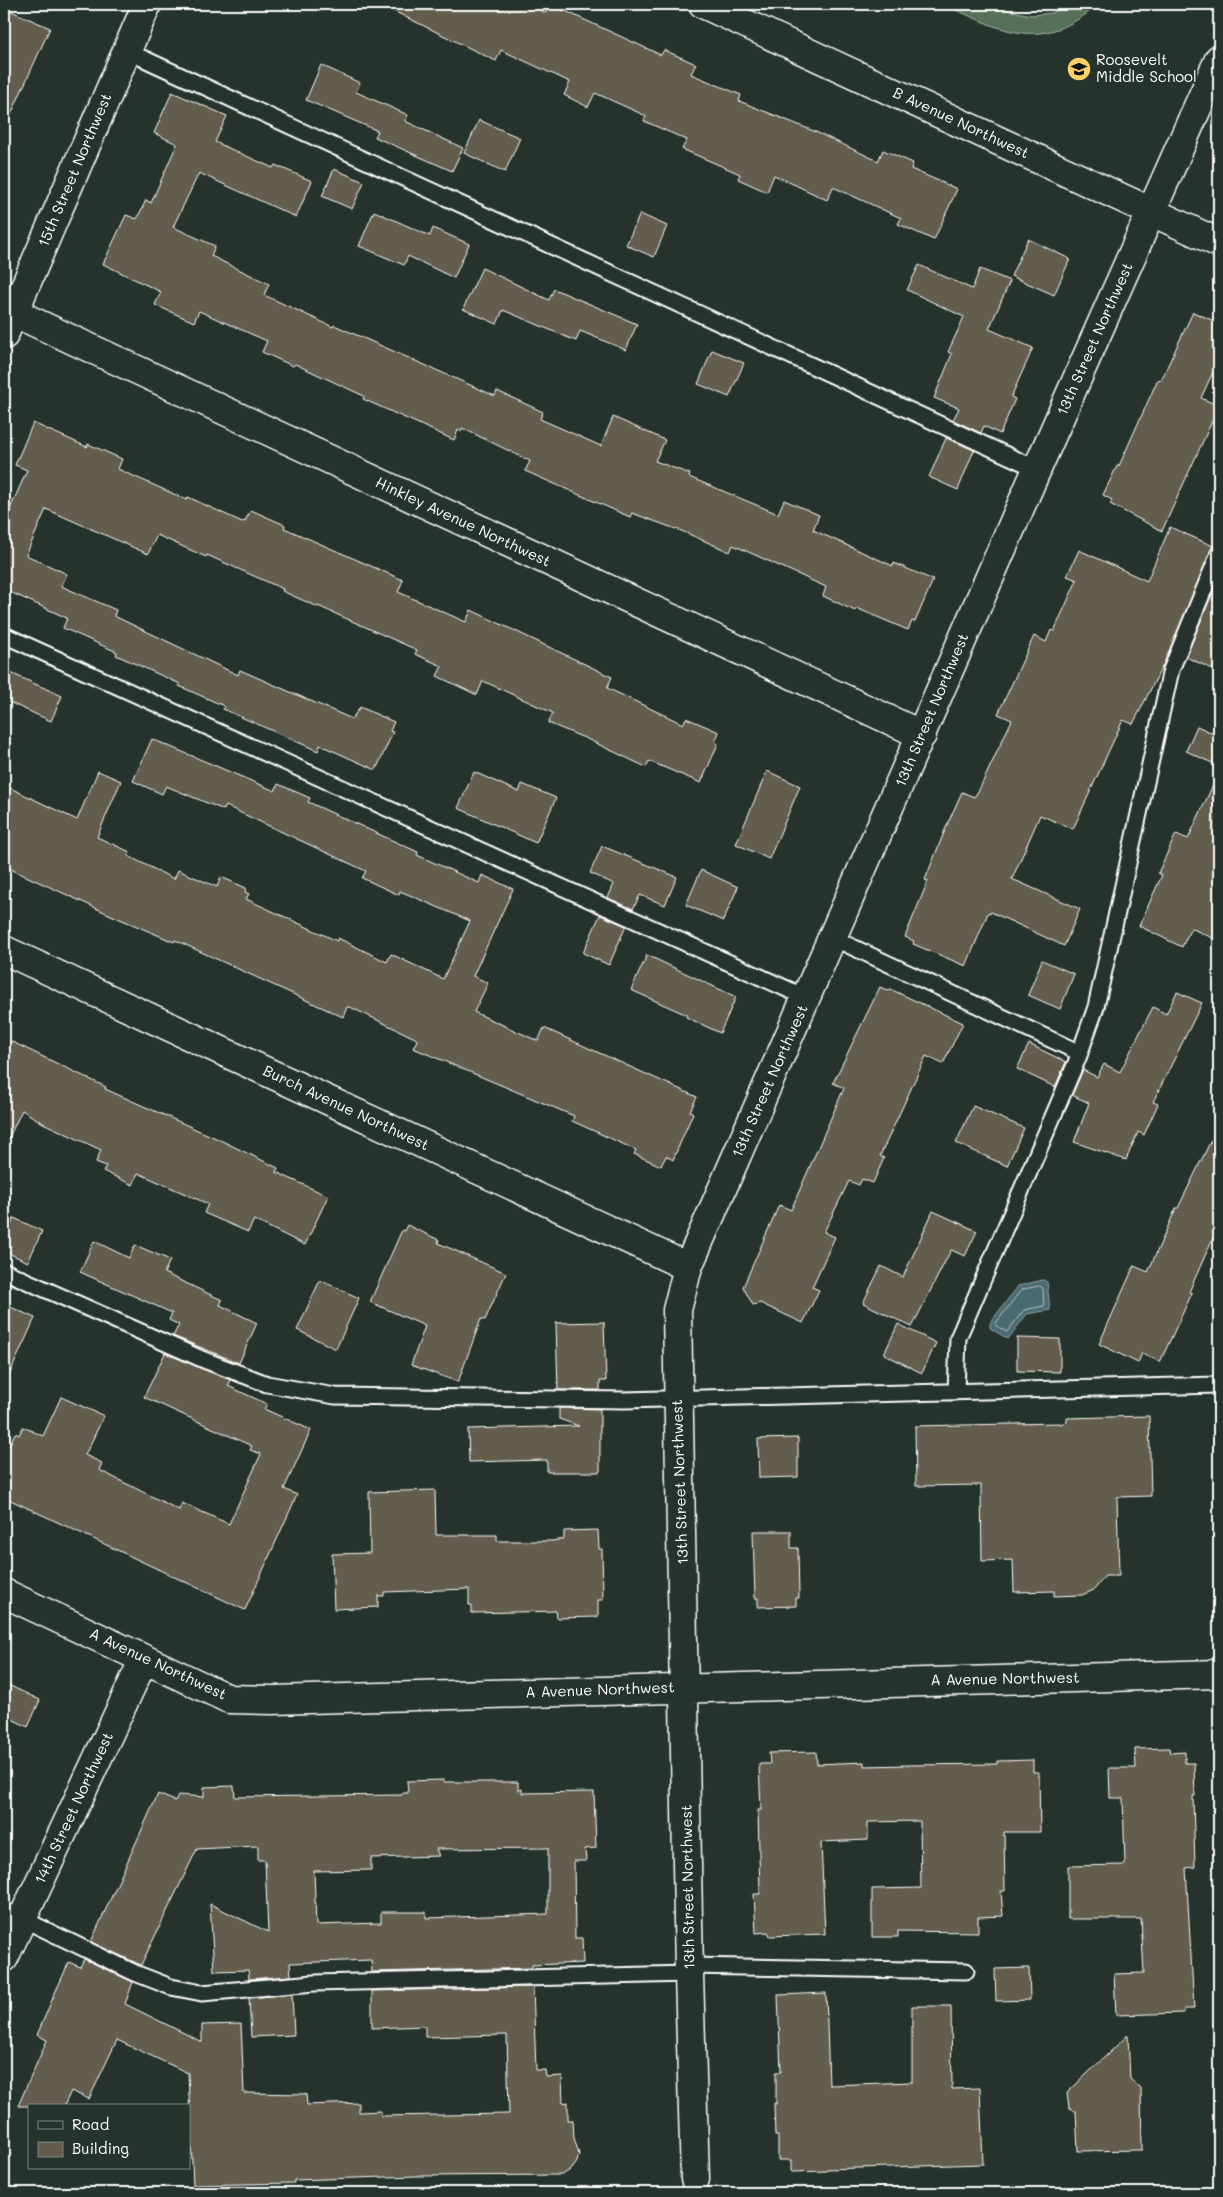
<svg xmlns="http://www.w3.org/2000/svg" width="1223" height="2197" font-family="Mali,sans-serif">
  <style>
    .green { fill: #557057; stroke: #aab8ab }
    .water { fill: #4a6b71; stroke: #92a6aa }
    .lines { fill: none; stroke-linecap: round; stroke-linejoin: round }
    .shore { stroke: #b7c4c6; stroke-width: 1 }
    .building { fill: #645d4d; stroke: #fff; fill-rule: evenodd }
    .service-casing { stroke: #fff; stroke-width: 19 }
    .minor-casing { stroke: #fff; stroke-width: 31 }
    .service { stroke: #26332d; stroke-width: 15 }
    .minor { stroke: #26332d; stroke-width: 28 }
    .labels { text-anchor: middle; stroke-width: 4; stroke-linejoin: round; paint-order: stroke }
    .poi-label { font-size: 15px; fill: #fff; stroke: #26332d; text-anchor: start }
    .street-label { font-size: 15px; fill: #fff; stroke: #26332d }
  </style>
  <rect width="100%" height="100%" fill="#26332d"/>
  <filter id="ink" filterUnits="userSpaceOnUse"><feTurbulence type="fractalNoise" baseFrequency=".02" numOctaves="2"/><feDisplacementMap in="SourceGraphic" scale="10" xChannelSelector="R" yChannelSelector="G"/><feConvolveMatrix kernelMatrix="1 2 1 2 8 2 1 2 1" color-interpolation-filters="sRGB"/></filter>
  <g filter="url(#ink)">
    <path class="green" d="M943,4H995L1011,11L1032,15L1052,13L1073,4H1099C1041,53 1005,32 943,4Z"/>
    <path class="water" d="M1043,1280L1047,1282L1050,1310L1027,1314L1008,1339L990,1328V1323L1018,1286Z"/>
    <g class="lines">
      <path class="shore" d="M1040,1286L1043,1288L1044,1306L1024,1310L1007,1332L996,1326V1323L1021,1290Z"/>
    </g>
    <path class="building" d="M379,4H528L546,13L550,4L661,55L664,50L696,64L691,74L741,95L739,101L816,132L878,161L883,150L913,163L911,169L957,189L934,240L898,224L901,218L833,187L827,200L774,175L767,192L738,179L740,174L682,149L687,140L644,121L646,116L595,93L588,107L564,95L570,82L501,50L496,61Z
      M4,8L50,28L4,130Z
      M321,65L360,83L356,92L408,115L405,121L463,148L452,171L375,137L378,131L306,100Z
      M172,92L227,116L215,142L273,168L275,165L312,181L296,217L199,173L173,227L215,246L211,256L269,284L264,295L333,327L334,325L495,396L497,391L543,412L540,419L601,446L613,417L665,440L655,461L690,474L689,477L778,514L784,500L819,515L813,530L893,566L894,563L933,580L915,622L912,621L908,630L856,608L855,611L823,596L826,587L733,545L730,552L684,532L632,513L630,517L525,471L530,461L462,428L461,432L458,430L454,440L363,399L364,396L295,364L293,366L262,352L267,341L199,311L194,322L155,305L161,292L103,264L126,215L137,219L146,200L151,203L177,144L154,133Z
      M479,120L520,138L505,172L464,153Z
      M334,169L364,182L352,209L322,196Z
      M374,211L430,236L433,228L469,244L454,278L408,256L404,265L359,246Z
      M640,214L667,226L654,257L626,245Z
      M1028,239L1070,259L1054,295L1011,276Z
      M919,265L972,289L980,269L1010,281L989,329L1033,348L1011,397L1015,399L1000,434L984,426L981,433L953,420L959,408L934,398L952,354L948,352L964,317L907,290Z
      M482,268L549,300L554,289L637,324L626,350L580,331L576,341L503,310L497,324L463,309Z
      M1193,312L1219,323V359L1201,398L1219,406L1162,531L1110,504L1112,500L1103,495L1117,466H1119L1158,379L1161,380Z
      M712,350L744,363L729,397L698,384Z
      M33,423L87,447L88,444L122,459L118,469L120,470L187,500L188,497L242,522L245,521L251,510L285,525L284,528L403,580L398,592L466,622L471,610L612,677L607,688L683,724L686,718L719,732L715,742L718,744L701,783L649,761L646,767L587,739L548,723L553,713L483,681L477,695L437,676L442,666L415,654L417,650L318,606V607L282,591L283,589L207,555L206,557L157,535L148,554L46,509L26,555L67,574L61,586L116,610L114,616L238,675L240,670L352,719L360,707L394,722L390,731L393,732L376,770L320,745L318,751L223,709L224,706L179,686L180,684L116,655L117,652L63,628L67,618L10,592L4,605V523L27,470L15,465Z
      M946,438L974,450L958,490L929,477Z
      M1170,527L1213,546L1164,663L1133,724L1123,720L1073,829L1040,815L1012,879L1080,909L1064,946L991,912L988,913L966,966L913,944L914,941L905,937L928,881L925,880L947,825L962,792L974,797L979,790L1012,720L998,714L1034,636L1046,642L1051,630L1054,631L1077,580L1067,576L1079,550L1147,581Z
      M1219,577V672L1186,657Z
      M4,670L62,696L51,721L4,700Z
      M1197,726L1219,736V766L1186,751Z
      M152,739L275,791L278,784L310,798L308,802L418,852L417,855L479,883L482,875L513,889L473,976L488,983L474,1012L538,1041L544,1028L697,1097L690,1111L693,1113L673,1160L666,1156L661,1166L634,1154L636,1150L572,1121L574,1116L413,1048L417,1040L415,1038L350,1007H347L343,1017L175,940L174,942L113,916L4,866V785L77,820L98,771L121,781L97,837L130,852L128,856L174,879L178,870L217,887L221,877L246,888L245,892L249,894L246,899L337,941L338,938L387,962L391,954L443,979L470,921L400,891L399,895L362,878L366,871L226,806L224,810L166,786L162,794L133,781Z
      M767,771L800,786L769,859L736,844Z
      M474,772L519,792L522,784L556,798L536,843L458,808Z
      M1219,772V941L1191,928L1182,947L1139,926L1162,875L1158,873L1176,834L1188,839Z
      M602,846L677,877L665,905L640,895L633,909L608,898L614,884L590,873Z
      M701,870L738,887L723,921L686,905Z
      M600,915L626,926L609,965L583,953Z
      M647,955L736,997L720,1033L686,1017L687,1015L631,990Z
      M1042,960L1074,974L1060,1009L1028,995Z
      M880,987L889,991L890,989L963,1023L943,1064L926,1056L880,1156L884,1158L873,1183L862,1179L859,1185L849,1181L824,1232L835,1237L812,1287L819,1290L803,1323L760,1303L753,1305L743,1287L779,1205L791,1210L844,1088L833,1083Z
      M1177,992L1202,1003L1153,1102L1158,1104L1144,1135L1138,1132L1126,1160L1074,1142L1089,1103L1072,1095L1083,1070L1097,1077L1104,1064L1120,1072L1153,1007L1166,1014Z
      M4,1038L106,1087L105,1089L218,1139L278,1168L276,1172L328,1196L305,1245L254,1220L248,1232L204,1213L208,1204L138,1173L133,1185L103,1171L106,1166L96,1162L101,1150L43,1123L22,1110L4,1148Z
      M1029,1044L1066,1062L1055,1087L1017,1069Z
      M973,1106L1024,1128L1007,1166L956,1143Z
      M1219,1124V1224L1189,1292L1192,1293L1160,1362L1142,1353L1138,1363L1099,1344L1134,1266L1148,1272L1176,1208H1178Z
      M933,1211L977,1231L965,1256L951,1250L912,1327L863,1303L881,1266L903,1277Z
      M14,1218L42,1231L28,1262L4,1251V1242Z
      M407,1225L439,1240L438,1243L506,1273L485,1320L481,1319L458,1382L411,1365L425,1326L370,1302L402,1230L404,1231Z
      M94,1241L129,1258L135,1245L170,1260L164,1273L222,1300L220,1305L257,1323L239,1363L173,1336L179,1325L169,1320L172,1313L80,1272Z
      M320,1280L359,1298L336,1349L297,1330Z
      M4,1304L35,1318L4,1386Z
      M604,1322L606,1381H600V1390H558L556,1323Z
      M898,1324L936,1343L922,1373L884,1354Z
      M1017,1338L1060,1339V1372L1017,1371Z
      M165,1353L231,1380L228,1386L267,1404L264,1409L311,1430L284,1489L297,1495L245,1610L4,1497V1457L15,1433L19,1435L23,1427L43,1436L61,1397L104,1416L85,1455L102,1463L99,1470L179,1510L182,1503L229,1524L261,1454L250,1450L252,1446L144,1397Z
      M559,1408L600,1409V1472H547V1460L469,1462L468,1429L579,1426L559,1419Z
      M1149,1416L1151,1496L1117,1497L1119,1576H1105L1094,1590L1082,1595L1054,1596V1591L1014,1592L1013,1560L982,1561L981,1485L916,1486L915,1426L1060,1423V1424L1067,1422V1418Z
      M798,1438V1477L759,1478L758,1439Z
      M435,1490L436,1535H497V1541H552L564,1539V1531L598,1530L599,1549H602L603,1600H598V1617L557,1618L556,1611L472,1613V1605H469V1589L384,1592V1596H378V1607L334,1609L332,1554L370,1553L369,1492Z
      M753,1531H791V1548H798L799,1598H796V1606L758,1607V1598H755Z
      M4,1683L40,1700L28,1727L4,1715Z
      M1169,1748L1170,1753L1185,1752V1763H1194L1195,1796H1193L1195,1867L1186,1868L1194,2009H1184V2013L1116,2015L1114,1974L1144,1973L1141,1919H1068V1866L1125,1865L1123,1798H1110L1109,1768H1136L1135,1749Z
      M816,1752L817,1764L864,1762V1766L908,1765L997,1764V1761L1033,1760V1772H1039L1040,1832H1004L1005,1891H1001L1003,1916L978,1917V1932L898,1931V1937H872V1889L921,1888L920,1821L868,1822V1840L821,1842L825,1934L770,1936L768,1932L756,1933L754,1894H760L758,1810H761L759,1764H770L769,1753Z
      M444,1780V1782H518V1790L522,1789V1793L594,1792L596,1848L585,1849L586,1861H574L575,1938H582L583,1963L532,1965V1968L372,1972L371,1960L290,1963L291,1976L249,1979L248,1970L214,1971L210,1904L268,1932L265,1860H258V1846L197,1849L141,1965L91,1942L158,1794L175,1801L178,1795L204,1797V1787L234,1786L235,1797L402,1795V1793H408L407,1781ZM548,1848V1914L426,1918V1912H381V1923L316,1925L314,1871L371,1870V1858L439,1856L436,1849Z
      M84,1959L133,1982L125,2004L202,2042V2025L241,2024L244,2093L306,2094L307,2105L359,2103V2112L381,2111V2116L509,2114L507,2035L425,2037V2026L372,2028V1991L533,1987L536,2070H545L546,2077L562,2076L563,2103L568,2102V2120H573L574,2138L579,2154L577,2162L572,2169L562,2175L417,2176L294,2180V2183L193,2185L188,2073L117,2040L89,2099L71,2091L64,2106H18L47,2040L37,2035L55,1993L69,1962L80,1967Z
      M1029,1968L1030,2000L996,2001L995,1969Z
      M826,1993L829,2085L912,2082V2006H951L952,2089L980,2088L983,2164L827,2169V2171L791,2172V2160H778V2136H775L774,2103L776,2104V2072H781L778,1995Z
      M292,1994L294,2035L251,2037L249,1998Z
      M1128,2035L1130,2079L1141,2089L1142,2150L1078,2151L1076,2112L1069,2108L1067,2093Z"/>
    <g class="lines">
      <g class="service-casing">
        <path id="service" d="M127,51L1037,469
          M4,635L807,998
          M833,938L1080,1053
          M4,1271L204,1360L267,1384L335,1396L624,1400L1219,1385
          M956,1392L958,1338L1078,1058L1096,1007L1171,670L1219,553
          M4,1910L135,1973L171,1987L202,1993L314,1983L689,1974
          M689,1966L966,1971"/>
      </g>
      <g class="minor-casing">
        <path id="minor" d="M703,4L1219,243
          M4,308L922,735
          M4,335L147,4
          M4,950L688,1267
          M4,1593L229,1699L273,1700L1219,1674
          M4,1958L144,1659
          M695,2179L689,1974L677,1310L688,1267L1037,469L1219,59"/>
      </g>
      <use href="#service" class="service"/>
      <use href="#minor" class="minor"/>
    </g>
  </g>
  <defs>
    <g id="school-disc" transform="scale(1.25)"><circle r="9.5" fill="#ffd166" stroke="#26332d"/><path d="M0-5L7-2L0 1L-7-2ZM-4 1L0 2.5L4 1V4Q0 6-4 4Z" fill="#111"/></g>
  </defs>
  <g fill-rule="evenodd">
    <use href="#school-disc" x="1079" y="69"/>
  </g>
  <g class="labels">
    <g class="poi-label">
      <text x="1096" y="65">Roosevelt<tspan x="1096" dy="17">Middle School</tspan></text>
    </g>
    <g class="street-label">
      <text transform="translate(961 123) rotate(25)" y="5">B Avenue Northwest</text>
      <text transform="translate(75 170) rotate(-67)" y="5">15th Street Northwest</text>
      <text transform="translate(1095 339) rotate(-66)" y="5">13th Street Northwest</text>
      <text transform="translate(463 522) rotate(25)" y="5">Hinkley Avenue Northwest</text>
      <text transform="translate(932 710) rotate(-67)" y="5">13th Street Northwest</text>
      <text transform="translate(770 1081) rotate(-66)" y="5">13th Street Northwest</text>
      <text transform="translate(346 1108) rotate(25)" y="5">Burch Avenue Northwest</text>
      <text transform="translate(680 1482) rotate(-92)" y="5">13th Street Northwest</text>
      <text transform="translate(158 1664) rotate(25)" y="5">A Avenue Northwest</text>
      <text transform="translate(1005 1679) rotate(-1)" y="5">A Avenue Northwest</text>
      <text transform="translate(600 1690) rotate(-2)" y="5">A Avenue Northwest</text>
      <text transform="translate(74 1808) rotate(-65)" y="5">14th Street Northwest</text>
      <text transform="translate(688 1887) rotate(-91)" y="5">13th Street Northwest</text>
    </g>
  </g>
  <rect width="1223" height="2197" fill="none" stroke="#26332d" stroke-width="20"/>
  <rect x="10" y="10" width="1203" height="2177" fill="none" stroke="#fff" stroke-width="2" filter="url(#ink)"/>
  <rect x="28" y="2104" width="162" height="65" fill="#26332d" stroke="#7d8581"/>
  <rect x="38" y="2121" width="25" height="8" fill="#26332d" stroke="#7d8581"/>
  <text x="72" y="2130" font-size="15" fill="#ffffff">Road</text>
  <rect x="38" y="2142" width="25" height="15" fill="#645d4d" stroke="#7d8581"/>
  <text x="72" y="2154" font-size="15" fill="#ffffff">Building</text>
</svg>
